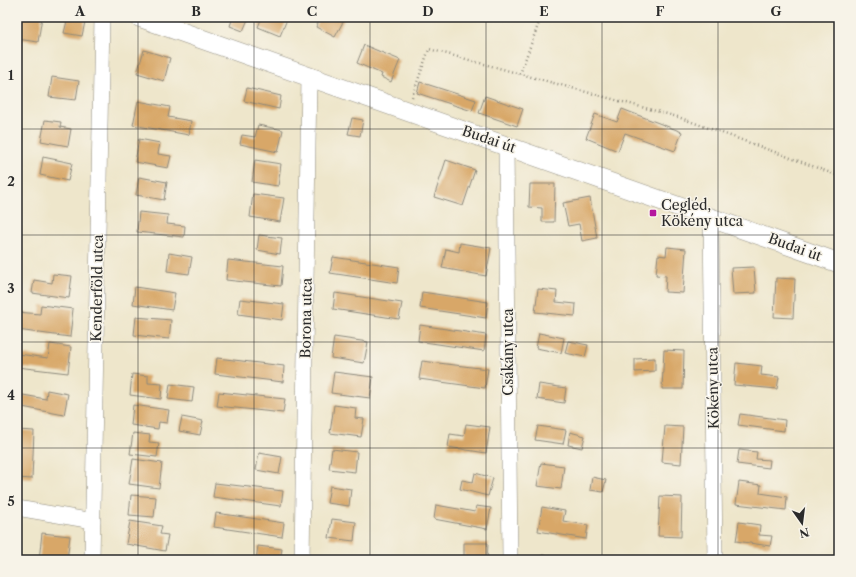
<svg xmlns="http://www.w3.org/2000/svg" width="856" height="577" font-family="'Libre Caslon Text',serif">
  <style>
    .building { fill: #d8a767 }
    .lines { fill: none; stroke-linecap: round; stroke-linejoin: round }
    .minor-casing { stroke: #8c887b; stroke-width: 16 }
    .tertiary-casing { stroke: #8c887b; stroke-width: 20 }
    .path { stroke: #8c887b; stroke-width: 2.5; stroke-dasharray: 1 3; stroke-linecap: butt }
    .minor { stroke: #fff; stroke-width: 15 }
    .tertiary { stroke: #fff; stroke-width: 19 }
    .grid { fill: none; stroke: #2b2b2b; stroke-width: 1; stroke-opacity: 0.55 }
    .poi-dot { fill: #b5179e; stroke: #f7f3e8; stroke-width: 1.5 }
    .labels { text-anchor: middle; stroke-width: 3; stroke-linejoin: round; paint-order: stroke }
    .street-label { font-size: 14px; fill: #2b2b2b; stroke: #f7f3e8 }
    .poi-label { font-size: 14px; fill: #2b2b2b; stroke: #f7f3e8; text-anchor: start }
    .neatline { fill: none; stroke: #2b2b2b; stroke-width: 1.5 }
    .grid-label { font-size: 13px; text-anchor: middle; font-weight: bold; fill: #2b2b2b }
  </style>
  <rect width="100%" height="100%" fill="#f7f3e8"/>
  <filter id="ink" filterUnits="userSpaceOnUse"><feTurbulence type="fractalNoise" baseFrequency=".025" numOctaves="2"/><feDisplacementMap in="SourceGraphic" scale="8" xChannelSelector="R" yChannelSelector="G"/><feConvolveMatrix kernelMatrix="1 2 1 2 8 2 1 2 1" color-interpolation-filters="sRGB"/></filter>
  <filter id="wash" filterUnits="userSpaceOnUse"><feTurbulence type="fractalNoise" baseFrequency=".012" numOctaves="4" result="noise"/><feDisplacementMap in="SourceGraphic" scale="16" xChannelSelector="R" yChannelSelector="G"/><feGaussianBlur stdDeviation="0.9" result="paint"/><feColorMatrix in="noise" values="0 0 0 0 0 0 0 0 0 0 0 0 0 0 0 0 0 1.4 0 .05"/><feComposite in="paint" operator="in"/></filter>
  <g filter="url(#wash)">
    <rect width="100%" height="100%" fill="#eee6cb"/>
    <g id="blocks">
      <path class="building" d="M20,17H42L38,42L17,39Z
        M68,17H86L82,36L64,33Z
        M233,17H249L243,31L230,26Z
        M262,17H288L280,36L258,27Z
        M321,17L328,21L330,17H339L344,20L335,37L316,27Z
        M364,45L400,60L391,82L381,77L382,74L357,63Z
        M144,50L170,58L164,81L137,73Z
        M52,77L79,81L76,100L49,97Z
        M420,82L476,100L472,111L417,93Z
        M247,88L281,96L279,109L244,101Z
        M485,96L523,109L517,126L479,113Z
        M138,101L170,107L168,117L191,121L189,135L133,125Z
        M622,109L682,132L675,151L625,133L618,151L586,138L595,114L617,122Z
        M352,118L363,120L360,136L348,134Z
        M45,120L61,122L60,127L71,129L68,146L41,141Z
        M258,125L283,130L278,152L240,144L242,135L255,137Z
        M139,139L160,143L158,154L171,156L168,168L135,162Z
        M43,157L72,163L68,181L40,175Z
        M255,160L281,164L278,186L252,182Z
        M446,160L475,170L463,206L434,197Z
        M139,177L167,182L164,200L136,195Z
        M530,184H555L554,222H542V208L529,207Z
        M253,194L284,198L280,222L250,217Z
        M590,198L597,238L582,241L579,224L568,226L563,203Z
        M139,212L168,215L167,224L185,226L184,237L137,232Z
        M259,235L282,238L280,254L257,250Z
        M460,243L491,248L486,276L442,268L446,249L459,252Z
        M667,247L686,249L683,293L665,292L666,276L656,275L658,255L666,256Z
        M169,253L192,257L189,274L167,271Z
        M333,257L399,267L397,283L330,273Z
        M228,260L283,266L281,286L226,280Z
        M754,267L756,293L733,294L731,268Z
        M53,274L72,276L69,298L32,293L34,280L52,283Z
        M776,278L795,279L793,318L774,317Z
        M135,287L175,293L172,310L133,304Z
        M538,289L557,291L556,302L576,304L575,316L535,312Z
        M422,292L488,302L486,318L420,308Z
        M335,293L402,303L399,319L333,309Z
        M240,299L284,304L282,320L238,314Z
        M41,305L73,309L70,337L17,330V312L40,314Z
        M136,317L171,320L169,339L134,335Z
        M420,325L486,335L484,351L418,341Z
        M539,333L564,338L561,353L536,348Z
        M334,337L368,342L364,363L331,358Z
        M568,341L588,345L585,357L565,353Z
        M50,344L71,347L68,373L17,367L18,354L48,358Z
        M664,350L684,351L683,389H662Z
        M217,358L284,366L283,382L215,374Z
        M655,358V371L635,372V359Z
        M422,361L488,369L485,388L419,379Z
        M736,363L762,366L761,375L779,377L777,389L734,385Z
        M334,372L373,377L370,398L331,393Z
        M132,374L148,376V383L162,384L161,399L130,395Z
        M170,384L194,387L192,402L168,399Z
        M539,384L566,388L564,403L537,399Z
        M47,390L68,394L64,415L17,406V394L46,399Z
        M219,392L285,399L283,413L217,406Z
        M133,405L169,410L167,423L159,422L158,429L131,425Z
        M334,405L356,408L355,418L364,419L361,437L330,433Z
        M740,414L785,420L784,431L738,425Z
        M182,417L203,421L200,435L179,431Z
        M466,424L490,427L486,453L448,447L450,434L464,436Z
        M538,426L566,430L563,444L535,440Z
        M665,426L683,427L681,464L662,462Z
        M17,430L34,431L32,479L17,478Z
        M570,432L585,436L582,448L568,445Z
        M133,433L150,435L149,442L159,443L157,457L130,454Z
        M332,449L357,452L355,472L329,469Z
        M739,450L757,452L756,459L770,460L769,468L737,464Z
        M259,453L282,457L279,474L256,470Z
        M133,459L162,463L159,488L129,484Z
        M541,463L564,466L561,489L537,486Z
        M475,473L493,478L488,496L460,489L462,480L473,482Z
        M592,477L606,480L603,492L590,490Z
        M739,482L761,485L760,493L787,497L786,510L736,504Z
        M215,483L283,491L281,506L213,497Z
        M330,486L351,489L349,506L327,503Z
        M131,495L156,497L154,517L129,515Z
        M660,496L682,497L681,537L658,536Z
        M436,505L475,512L476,506L491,508L487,529L434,519Z
        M542,507L565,511L563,521L588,525L586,539L538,531Z
        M216,513L284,523L282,537L214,527Z
        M332,519L356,522L354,541L329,538Z
        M130,521L162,526L160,534L168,535L165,551L126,544Z
        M739,522L760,525L759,535L772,536L770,546L736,541Z
        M42,533L70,536L67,560H39Z
        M464,543H488L487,560H464Z
        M258,546L282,549L280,560H256Z
        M542,555L561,558V560H541Z"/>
    </g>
  </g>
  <g filter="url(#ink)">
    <use href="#blocks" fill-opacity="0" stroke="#8c887b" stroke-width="1"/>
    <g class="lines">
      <g class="minor-casing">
        <path id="minor" d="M506,145L510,560
          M711,217L715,560
          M17,508L93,521
          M92,560L102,17
          M302,560L309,76"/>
      </g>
      <g class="tertiary-casing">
        <path id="tertiary" d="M139,17C372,98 606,179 839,263"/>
      </g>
      <path class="path" d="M520,74L541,17
        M412,97L429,49L678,117L783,155L839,176"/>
      <use href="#minor" class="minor"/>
      <use href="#tertiary" class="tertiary"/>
    </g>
  </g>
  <path class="grid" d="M138,17V560M254,17V560M370,17V560M486,17V560M602,17V560M718,17V560M17,129H839M17,235H839M17,342H839M17,448H839"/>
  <rect class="poi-dot" x="649" y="209" width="8" height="8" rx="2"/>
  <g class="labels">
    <g class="street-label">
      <text transform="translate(489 139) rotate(19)" y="5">Budai út</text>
      <text transform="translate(795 247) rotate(20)" y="5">Budai út</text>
      <text transform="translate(97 288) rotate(-89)" y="5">Kenderföld utca</text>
      <text transform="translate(306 318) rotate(-89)" y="5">Borona utca</text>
      <text transform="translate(508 352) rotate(-90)" y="5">Csákány utca</text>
      <text transform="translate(713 388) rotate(-91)" y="5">Kökény utca</text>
    </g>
    <g class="poi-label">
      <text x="661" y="210">Cegléd,<tspan x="661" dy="16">Kökény utca</tspan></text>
    </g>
  </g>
  <rect width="856" height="577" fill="none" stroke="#f7f3e8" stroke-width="44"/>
  <g transform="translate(802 523) rotate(166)" stroke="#f7f3e8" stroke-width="3" paint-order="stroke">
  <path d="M0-3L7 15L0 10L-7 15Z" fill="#2b2b2b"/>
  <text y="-6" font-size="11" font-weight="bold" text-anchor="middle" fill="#2b2b2b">N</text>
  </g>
  <rect x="22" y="22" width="812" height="533" class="neatline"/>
  <g class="grid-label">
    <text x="80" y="16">A</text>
    <text x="196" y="16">B</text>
    <text x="312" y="16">C</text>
    <text x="428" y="16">D</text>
    <text x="544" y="16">E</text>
    <text x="660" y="16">F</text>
    <text x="776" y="16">G</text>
    <text x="11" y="80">1</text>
    <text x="11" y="186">2</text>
    <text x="11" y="293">3</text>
    <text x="11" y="400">4</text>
    <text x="11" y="506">5</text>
  </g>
</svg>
